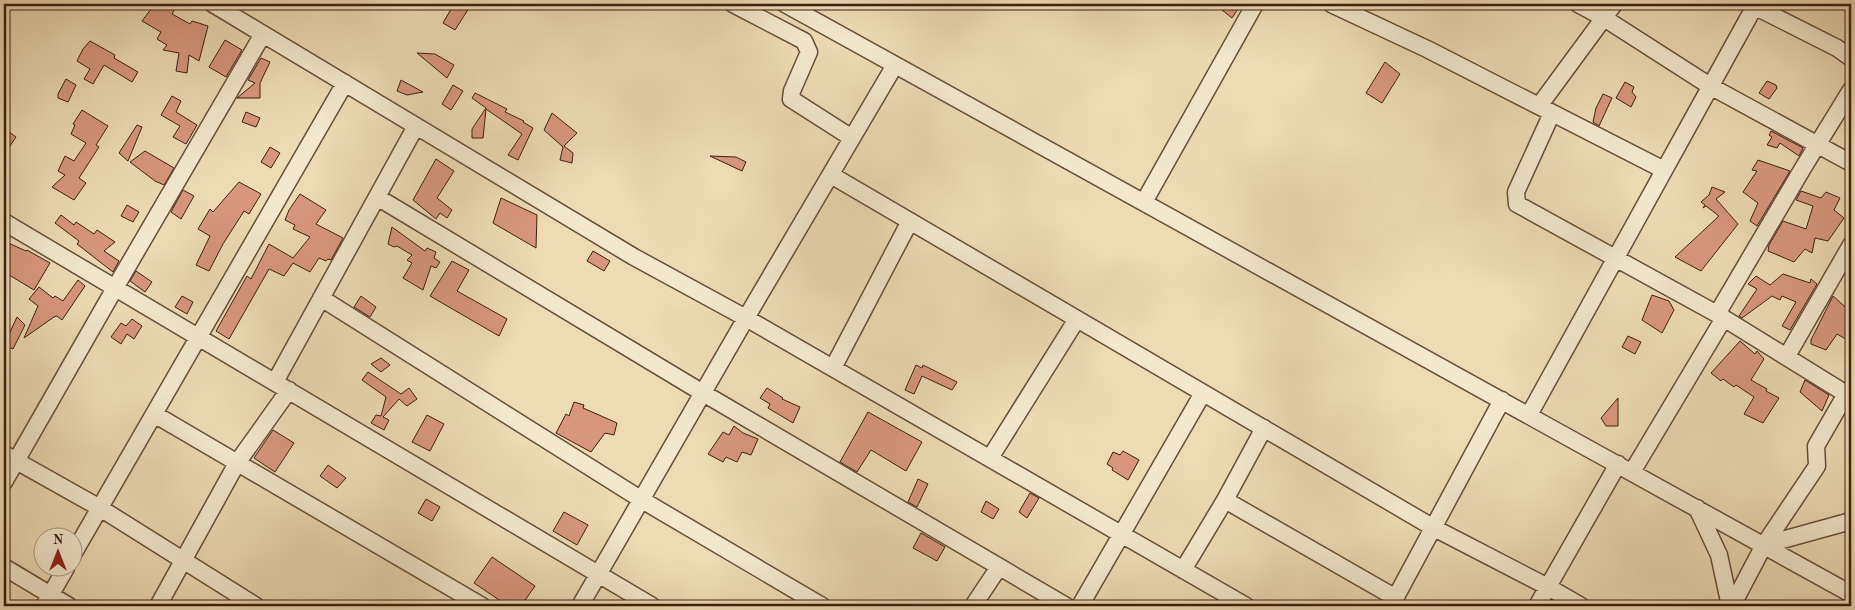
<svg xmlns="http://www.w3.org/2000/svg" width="1855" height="610" font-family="'Old Standard TT',serif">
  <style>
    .building { fill: #d8977d; stroke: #3d1f11 }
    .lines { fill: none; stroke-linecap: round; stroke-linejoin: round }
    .minor-casing { stroke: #694e3a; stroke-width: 19 }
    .minor { stroke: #f3e8ce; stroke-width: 16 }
  </style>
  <rect width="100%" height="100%" fill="#eddbb4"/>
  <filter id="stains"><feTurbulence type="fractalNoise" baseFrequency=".004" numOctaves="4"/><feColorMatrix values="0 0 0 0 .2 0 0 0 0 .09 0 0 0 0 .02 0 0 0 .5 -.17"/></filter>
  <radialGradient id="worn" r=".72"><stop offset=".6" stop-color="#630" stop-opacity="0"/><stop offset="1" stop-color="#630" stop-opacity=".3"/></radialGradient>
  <path class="building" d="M155,4H164L175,9L172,14L190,24L192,21L208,26L199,61L189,55L187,73L176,71L179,53L163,50L167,45L157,39L161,32L142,21Z
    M454,4H463L469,8L455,30L443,23Z
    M1227,4H1231L1238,9L1232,18L1222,10Z
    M225,40L242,50L226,77L209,67Z
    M90,41L115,55L114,58L138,72L132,82L104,65L93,84L84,79L90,69L77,61L83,49Z
    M417,53L435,54L454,65L447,78Z
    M261,58L270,62L260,83V98H237L255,83L248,80Z
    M1385,62L1400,74L1382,103L1366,93Z
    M66,79L76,85L68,102L58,98V94Z
    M401,80L423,92L407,95L397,91Z
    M1767,81L1776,85L1777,88L1769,99L1759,93Z
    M1625,82L1634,87L1632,92L1636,97L1631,107L1616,98Z
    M453,85L463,91L451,110L442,104Z
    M475,93L507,109L505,112L524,121L523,122L533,128L518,160L508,155L522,134L486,109L483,138H472V129L486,108L472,98Z
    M1603,94L1612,98L1599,126L1593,122L1596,108Z
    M172,96L181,101L176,112L197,125L186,144L173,137L180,126L161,115Z
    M82,110L108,126L96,145L99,147L79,178L86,183L74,200L52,187L65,175L58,171L65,156L74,161L86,143L71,134L75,125L73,124Z
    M246,112L260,118L256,127L242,122Z
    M552,113L577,133L564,146L573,153L572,163L560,160L563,147L544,130Z
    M137,125L142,127L128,161L119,153Z
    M4,128L16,137L4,155Z
    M1771,131L1803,148L1799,156L1780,143L1777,148L1767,145L1772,137L1769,135Z
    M270,147L280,153L271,168L261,162Z
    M145,151L174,168L164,185L155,181L130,162Z
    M710,156L736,157L746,162L742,171Z
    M436,159L454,171L437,198L452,210L447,218L440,213L436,219L413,200Z
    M1758,160L1790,171L1757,226L1750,221L1758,203L1743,192L1757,171L1752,170Z
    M239,182L261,194L249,214L244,211L223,244L209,271L196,265L210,236L198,229L210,209L213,212Z
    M1712,187L1725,192L1716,199L1738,224L1701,271L1675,257L1719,216L1706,206L1703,208L1705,205L1701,202L1709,195Z
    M183,190L194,196L181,219L171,212Z
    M1801,191L1821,198L1826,192L1840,198L1834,210L1844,218L1828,241L1815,238L1812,253L1805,249L1794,262L1768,251L1769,245L1783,221L1806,229L1813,206L1796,200Z
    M300,194L326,210L316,224L343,238L331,260L328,259L326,261L319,258L310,272L293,263L284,276L269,269L229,339L216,331L247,276L251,279L269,244L293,258L310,237L293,229L295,225L285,220L289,210Z
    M501,198L537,215L536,248L493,223Z
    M127,205L139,212L133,222L121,216Z
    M61,215L74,225L76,222L94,234L97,230L115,242L104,251L119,261L113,272L77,244L79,241L55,223Z
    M392,227L425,251L427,248L436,252L434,258L440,262L436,268L431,266L423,290L403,278L412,263L407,260L412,255L397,246L394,247L388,244Z
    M4,241L26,251L27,250L50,263L34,290L4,272Z
    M593,251L610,261L604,271L587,261Z
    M452,261L469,270L457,291L507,319L499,336L430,296Z
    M136,271L152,282L145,292L130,281Z
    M1783,274L1810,283L1811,279L1817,284L1790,330L1782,326L1796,302L1782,296L1780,300L1772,296L1742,318L1739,316L1757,289L1748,284L1756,276L1770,285Z
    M78,280L85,286L62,320L57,316L54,317L24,338L38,306L29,299L39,287L53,298L55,296L63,301Z
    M1652,295L1669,301L1674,310L1662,333L1642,320Z
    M182,296L193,302L187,314L175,307Z
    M361,296L376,307L370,317L354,307Z
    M1833,296L1851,312V342L1837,334L1826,350L1811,344V340Z
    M17,317L25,325L13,349L4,345Z
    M132,319L142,326L134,339L127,334L121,344L111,337L121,323L126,326Z
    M1628,336L1641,342L1635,354L1622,347Z
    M1740,341L1755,354L1757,351L1764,359L1751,380L1767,389L1766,391L1779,398L1763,423L1744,414L1754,397L1736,385L1734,387L1723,379L1721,381L1711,373Z
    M381,358L390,365L381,372L371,364Z
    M916,365L922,368L923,365L957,382L952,390L922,376L914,394L905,390Z
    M368,372L401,394L409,388L417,399L407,406L399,399L383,417L389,420L384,430L371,423L376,415L381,416L386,397L362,380Z
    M1805,380L1829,395L1822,411L1800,392Z
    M767,388L783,398L782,399L800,407L793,423L768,408L770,404L760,398Z
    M1618,398V426H1606L1601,418Z
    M574,402L584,405L583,408L617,423L614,435L605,433L591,452L556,433L566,414L569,416Z
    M868,412L922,442L906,471L871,450L857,472L840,462Z
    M427,415L444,424L430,451L412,442Z
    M734,426L743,433L758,439L751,455L742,452L737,462L726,457L723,462L708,454L723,432L729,435Z
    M273,430L294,443L275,472L254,458Z
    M1123,451L1139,460L1128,480L1112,470L1113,468L1107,464L1113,452L1120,455Z
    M328,465L346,478L337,488L320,476Z
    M918,479L928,484L917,507L908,502Z
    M1030,493L1039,498L1027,518L1019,512Z
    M426,499L440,507L432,521L418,513Z
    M986,501L999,509L993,519L981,512Z
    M564,512L588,525L577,545L553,531Z
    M921,533L945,547L937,561L913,548Z
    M492,557L535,586L521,606H508L474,583Z"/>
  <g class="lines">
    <g class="minor-casing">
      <path id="minor" d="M213,4L634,257L746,318L1246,606
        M733,4L804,41L809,52L792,91L791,99L852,138
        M785,4L1851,594
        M1331,4L1427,49L1664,170
        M1578,4L1604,18L1710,86L1851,163
        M1750,4L1837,48L1851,58
        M1539,106L1614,4
        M1552,113L1516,192L1517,204L1717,314L1851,397
        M831,175L1434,528L1548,587L1581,606
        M377,197L703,393L1066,606
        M1144,202L1255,4
        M4,222L652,606
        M321,298L642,500L822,606
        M1717,314L1803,168L1851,90
        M1787,356L1851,245
        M833,368L910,221
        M275,382L416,126
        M154,414L482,606
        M1529,415L1756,4
        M4,454L100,508L256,606
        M990,458L1077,319
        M1632,472L1724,318
        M4,482L115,288L263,34
        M1225,500L1396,598
        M1697,508L1719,555L1730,606
        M1764,545L1851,521
        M72,556L345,83
        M4,567L69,606
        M1183,570L1225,500L1264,428
        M44,606L66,568
        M158,606L237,463L289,390
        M580,606L746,318L895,65
        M973,606L999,567
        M1080,606L1203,393
        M1391,606L1502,400
        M1537,606L1618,464
        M1732,606L1764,545L1817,466L1816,446L1846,394"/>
    </g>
    <use href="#minor" class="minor"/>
  </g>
  <rect width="1855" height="610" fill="none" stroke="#eddbb4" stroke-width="20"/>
  <rect x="5" y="5" width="1845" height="600" fill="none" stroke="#3d1f11" stroke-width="2.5"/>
  <rect x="10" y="10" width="1835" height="590" fill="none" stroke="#3d1f11"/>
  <g transform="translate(58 552)"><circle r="24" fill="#f3e8ce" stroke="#aa9882"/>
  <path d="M0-4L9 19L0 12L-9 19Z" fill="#8f2418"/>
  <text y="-8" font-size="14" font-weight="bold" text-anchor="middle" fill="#3d1f11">N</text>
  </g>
  <rect width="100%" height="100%" filter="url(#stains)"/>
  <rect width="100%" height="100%" fill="url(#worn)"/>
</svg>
